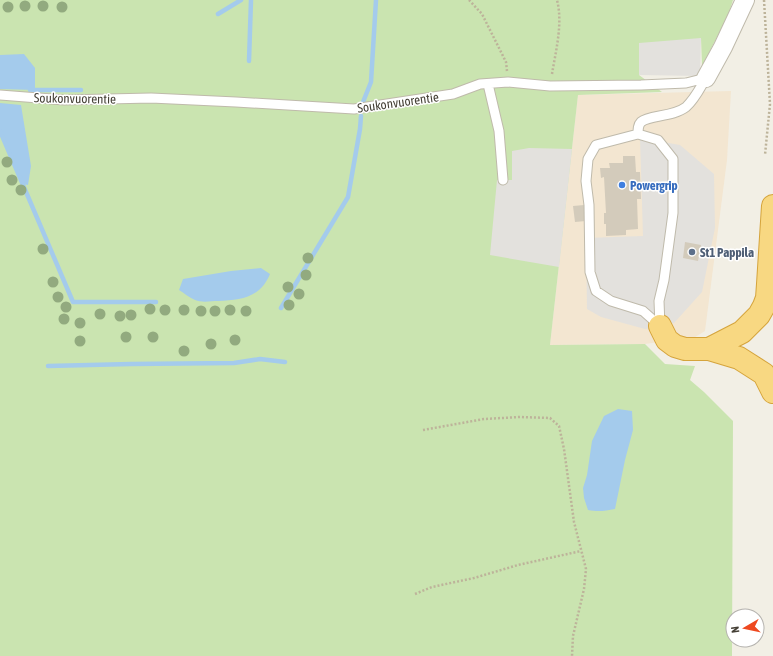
<svg xmlns="http://www.w3.org/2000/svg" width="773" height="656" font-family="'Asap Condensed',sans-serif">
  <style>
    .commercial { fill: #f3e6d1 }
    .green { fill: #cae4b0 }
    .parking { fill: #e3e1dd }
    .water { fill: #a4cbec }
    .lines { fill: none; stroke-linecap: round; stroke-linejoin: round }
    .stream { stroke: #a4cbec; stroke-width: 4.5 }
    .building { fill: #d3cbbb }
    .service-casing { stroke: #bfbaab; stroke-width: 11 }
    .minor-casing { stroke: #bfbaab; stroke-width: 20 }
    .trunk-casing { stroke: #d5a43c; stroke-width: 24 }
    .path { stroke: #bdb39a; stroke-width: 2.5; stroke-dasharray: 2 2; stroke-linecap: butt }
    .service { stroke: #fff; stroke-width: 9 }
    .minor { stroke: #fff; stroke-width: 18 }
    .trunk { stroke: #f8d882; stroke-width: 22 }
    .tree { fill: #92aa7f }
    .shop-dot { fill: #3f7fe0; stroke: #fff; stroke-width: 1.5 }
    .service-dot { fill: #5c6f8a; stroke: #fff; stroke-width: 1.5 }
    .labels { text-anchor: middle; stroke-width: 3; stroke-linejoin: round; paint-order: stroke }
    .street-label { font-size: 13px; fill: #443f35; stroke: #fff }
    .shop-label { font-size: 13px; font-weight: bold; fill: #366cbe; stroke: #fff; text-anchor: start }
    .service-label { font-size: 13px; font-weight: bold; fill: #4e5e75; stroke: #fff; text-anchor: start }
  </style>
  <rect width="100%" height="100%" fill="#f2efe5"/>
  <path class="commercial" d="M731,91L727,160L705,331L695,337L645,344L550,345L578,95Z"/>
  <path class="green" d="M0,0H733L728,16L702,66L701,38L639,75L662,92L578,95L550,345L645,344L665,364L695,366L690,380L704,392L733,421L732,656H0Z"/>
  <path class="parking" d="M701,38L700,76L639,75V43Z
    M640,138L680,145L714,174L715,228L702,292L674,323L645,329L601,317L587,309L586,238L643,236Z
    M529,148L572,149L559,267L490,255L497,180H512V151Z"/>
  <path class="water" d="M24,54L35,68V90L0,89V55Z
    M0,103L21,105L31,166L28,185L22,184L0,131Z
    M261,268L270,274C260,298 241,300 218,301C211,301 202,303 195,300C190,298 184,293 179,290L183,279L231,271Z
    M618,409L632,411L633,430L625,460L615,509C605,511 598,512 588,510L584,498L583,488L587,475L592,441L604,416Z"/>
  <g class="lines">
    <path class="stream" d="M218,14L241,0
      M249,61L251,0
      M30,90H81
      M363,102L371,82L376,0
      M0,131L73,302H156
      M281,308L348,197L360,129L361,116
      M48,366L131,364L234,363L260,359L285,362"/>
  </g>
  <path class="building" d="M623,156H635L636,172H640L641,199H637L638,229L626,230V235L606,236V224H604V213H606L604,177L601,178L600,168H610L609,163H623Z
    M584,205L586,221L575,222L573,206Z
    M685,242L701,245L698,261L683,258Z"/>
  <g class="lines">
    <g class="service-casing">
      <path id="service" d="M488,84L499,131L503,180
        M0,95L64,100L151,98L236,102L354,109L453,94L480,84L508,82L550,86L641,85L686,83L706,78
        M638,134L658,140L673,159V213L664,280L659,301L660,326L643,311L611,301L596,291L590,272L589,205L586,181L588,159L596,145Z
        M638,134C638,129 638,125 641,122C649,115 673,117 686,107C695,99 700,88 706,78"/>
    </g>
    <g class="minor-casing">
      <path id="minor" d="M706,78L723,47L745,0"/>
    </g>
    <g class="trunk-casing">
      <path id="trunk" d="M660,326L667,340L675,346L685,349H709L739,358L764,374L773,392
        M709,349L742,332L759,315L764,306L767,298L768,284L773,206"/>
    </g>
    <path class="path" d="M469,0L482,14L506,62L507,71
      M764,0L770,104L765,155
      M552,74C556,50 563,23 557,0
      M423,430L484,419L520,417L550,418L559,426L564,449L574,522L586,569L584,589L573,636L572,656
      M415,594L432,587L474,578L518,565L581,551"/>
    <use href="#service" class="service"/>
    <use href="#minor" class="minor"/>
    <use href="#trunk" class="trunk"/>
  </g>
  <g class="tree">
    <circle cx="25" cy="6" r="5.5"/>
    <circle cx="43" cy="6" r="5.5"/>
    <circle cx="8" cy="7" r="5.5"/>
    <circle cx="62" cy="7" r="5.5"/>
    <circle cx="7" cy="162" r="5.5"/>
    <circle cx="12" cy="180" r="5.5"/>
    <circle cx="21" cy="190" r="5.5"/>
    <circle cx="43" cy="249" r="5.5"/>
    <circle cx="308" cy="258" r="5.5"/>
    <circle cx="306" cy="275" r="5.5"/>
    <circle cx="53" cy="282" r="5.5"/>
    <circle cx="288" cy="287" r="5.5"/>
    <circle cx="299" cy="294" r="5.5"/>
    <circle cx="58" cy="297" r="5.5"/>
    <circle cx="289" cy="305" r="5.5"/>
    <circle cx="66" cy="307" r="5.5"/>
    <circle cx="150" cy="309" r="5.5"/>
    <circle cx="165" cy="310" r="5.5"/>
    <circle cx="184" cy="310" r="5.5"/>
    <circle cx="230" cy="310" r="5.5"/>
    <circle cx="201" cy="311" r="5.5"/>
    <circle cx="215" cy="311" r="5.5"/>
    <circle cx="246" cy="311" r="5.5"/>
    <circle cx="100" cy="314" r="5.5"/>
    <circle cx="131" cy="315" r="5.5"/>
    <circle cx="120" cy="316" r="5.5"/>
    <circle cx="64" cy="319" r="5.5"/>
    <circle cx="80" cy="323" r="5.5"/>
    <circle cx="126" cy="337" r="5.5"/>
    <circle cx="153" cy="337" r="5.5"/>
    <circle cx="235" cy="340" r="5.5"/>
    <circle cx="80" cy="341" r="5.5"/>
    <circle cx="211" cy="344" r="5.5"/>
    <circle cx="184" cy="351" r="5.5"/>
  </g>
  <circle class="shop-dot" cx="622" cy="185" r="4"/>
  <circle class="service-dot" cx="692" cy="252" r="4"/>
  <g class="labels">
    <g class="street-label">
      <text transform="translate(75 98) rotate(1)" y="5">Soukonvuorentie</text>
      <text transform="translate(398 102) rotate(-8)" y="5">Soukonvuorentie</text>
    </g>
    <g class="shop-label">
      <text x="630" y="190">Powergrip</text>
    </g>
    <g class="service-label">
      <text x="700" y="257">St1 Pappila</text>
    </g>
  </g>
  <g transform="translate(745 628) rotate(261)"><circle r="19" fill="#ffffff" stroke="#b4b2ae"/>
  <path d="M0-3L7 15L0 10L-7 15Z" fill="#ee4920"/>
  <text y="-6" font-size="11" font-weight="bold" text-anchor="middle" fill="#443f35">N</text>
  </g>
</svg>
